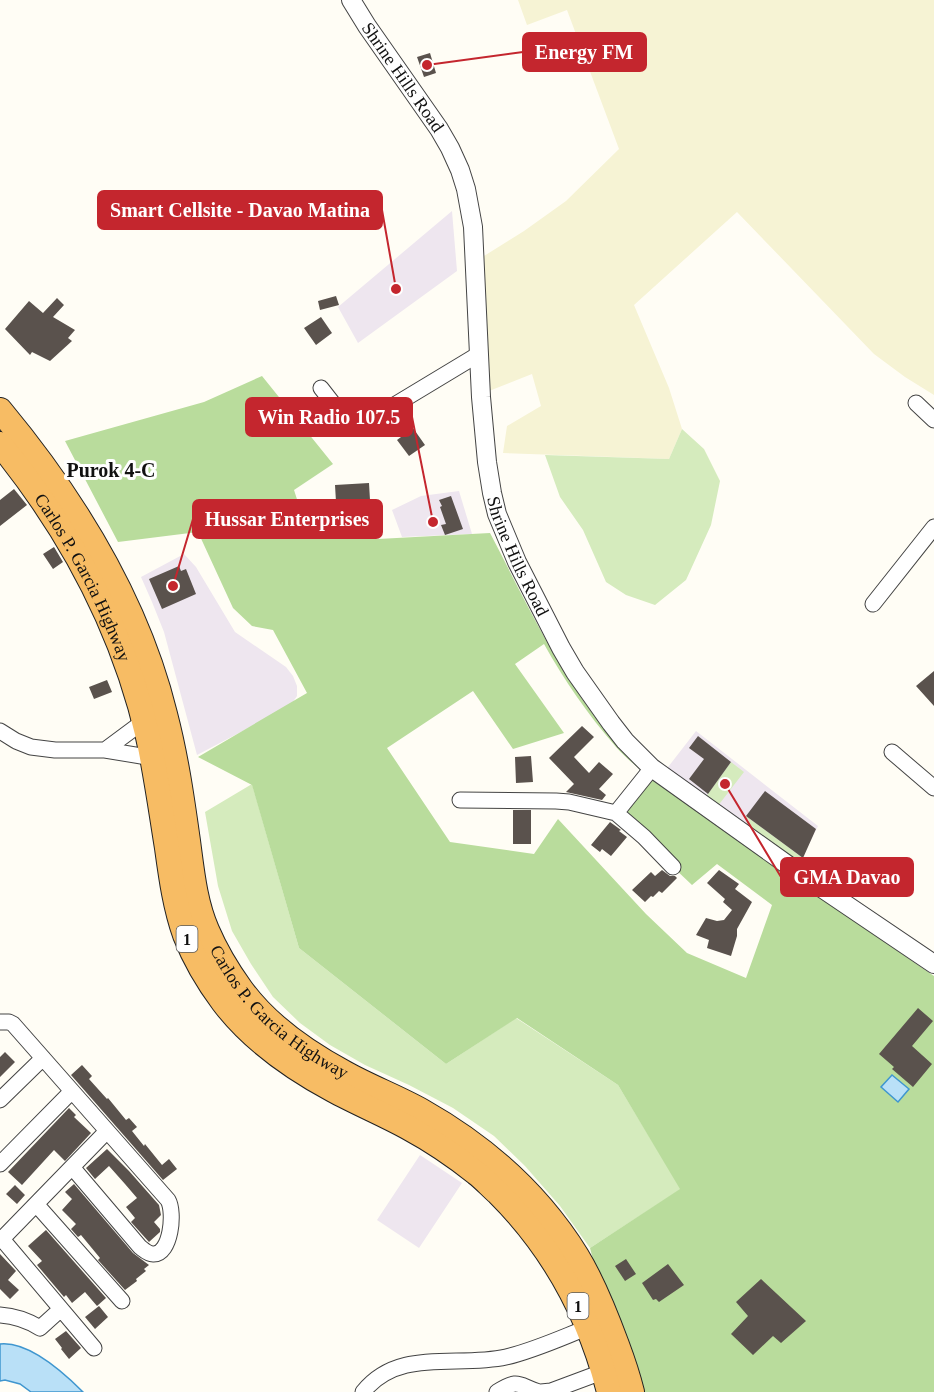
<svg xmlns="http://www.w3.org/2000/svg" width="934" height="1392" font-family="'Times New Roman',serif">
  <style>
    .industrial { fill: #eee6ef }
    .farmland { fill: #f6f3d4 }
    .green { fill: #d5ebbd }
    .forest { fill: #b9dc9c; fill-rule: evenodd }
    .water { fill: #b9e0f7; stroke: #3f96cf; stroke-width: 1.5 }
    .building { fill: #5a524d }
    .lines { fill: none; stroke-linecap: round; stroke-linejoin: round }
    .minor-casing { stroke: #444; stroke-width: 17 }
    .tertiary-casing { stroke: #444; stroke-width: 20 }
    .trunk-casing { stroke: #222; stroke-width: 26 }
    .minor { stroke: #fff; stroke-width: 15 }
    .tertiary { stroke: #fff; stroke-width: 18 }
    .trunk { stroke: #f7bc64; stroke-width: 24 }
    .labels { text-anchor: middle; stroke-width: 6; stroke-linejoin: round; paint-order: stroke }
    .shield { fill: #fff; stroke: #585858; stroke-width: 1.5 }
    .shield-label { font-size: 16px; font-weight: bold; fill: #111 }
    .street-label { font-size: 18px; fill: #111; stroke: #fff }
    .neighbourhood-label { font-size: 20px; font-weight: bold; fill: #111; stroke: #fff }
    .leader { fill: none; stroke: #c4262e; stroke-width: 2 }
    .callout-dot { fill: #c4262e; stroke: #fff; stroke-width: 2 }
    .callout { fill: #c4262e; stroke: #c4262e; stroke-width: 2 }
    .callout-label { font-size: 20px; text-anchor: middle; font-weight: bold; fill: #fff }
  </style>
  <rect width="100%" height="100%" fill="#fffdf5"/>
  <path class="industrial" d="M452,211L457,271L358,343L338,307Z
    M459,491L472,534L402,537L392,510L421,496Z
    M184,554L196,567L235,632L286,667L293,676L297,686V696L290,706L197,755L164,632L152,602L141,577Z
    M696,731L818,826L799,864L665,771Z
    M420,1155L462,1183L419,1248L377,1220Z"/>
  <path class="farmland" d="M518,0H934V395L905,377L874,354L737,212L634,305L669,388L682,429L669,459L503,453L507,426L541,406L532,374L489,391L484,256L524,231L566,201L619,149L567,10L527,25Z"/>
  <path class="green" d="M682,429L704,449L720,481L711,525L686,580L655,605L626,595L606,582L583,530L560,497L545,455L669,459Z
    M731,762L744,772L717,807L705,798Z
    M252,784L299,948L446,1064L516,1018L618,1085L681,1189L590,1248L560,1206L525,1166L494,1136L453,1108L409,1085L365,1065L330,1045L300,1023L273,997L251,964L232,931L218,886L205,812Z
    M746,816L803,858L799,864L745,826L749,820L745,817Z"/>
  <path class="forest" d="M262,376L333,464L294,490L310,539H378L490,533C523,596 553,661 596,718C634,768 687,801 737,838C802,884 868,931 934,976V1392H627L590,1248L680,1189L618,1085L517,1018L446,1064L299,948L252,785L198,757L307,693L273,630L252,626L233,608L198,532L118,542L65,441L204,402ZM544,644C564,680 588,715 616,747C625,757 636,766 646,775L616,813L692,885L717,864L772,905L746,978L687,953L646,914L558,819L534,854L450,842L387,748L473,691L513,749L564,733L515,664Z"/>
  <path class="water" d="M892,1075L909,1089L898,1102L881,1087Z
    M0,1344C28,1341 64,1373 83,1392H31L20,1384L5,1380L0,1381Z"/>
  <path class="building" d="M430,53L436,73L424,77L417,57Z
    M336,296L339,305L320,310L318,301Z
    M57,298L64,305L53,317L75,330L68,338L72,341L50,361L32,352L30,355L5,329L29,301L43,313Z
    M321,317L332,333L316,345L304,328Z
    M413,428L425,445L409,456L397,440Z
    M369,483L370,500L336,502L335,485Z
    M14,489L27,505L0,526V500Z
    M451,496L463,529L445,535L441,525L446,524L440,507L442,506L439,500Z
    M54,547L63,562L53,569L43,554Z
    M179,566L181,571L186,569L196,594L162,609L149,579Z
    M934,671V706L916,686Z
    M107,680L112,692L94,699L89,687Z
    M582,726L594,737L574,757L589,773L599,762L613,774L599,789L606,795L602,800L566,792L574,784L549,758Z
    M698,736L731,762L708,794L689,779L704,759L689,748Z
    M531,756L533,782L516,783L515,757Z
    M765,791L816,829L803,858L746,816Z
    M513,810H531V844H513Z
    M610,822L621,830L619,831L627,837L611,856L602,849L600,852L591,845Z
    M662,870L670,876H675L677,878L662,893L659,891L653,897L651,896L645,902L632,890L651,872L655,876Z
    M719,870L739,884L735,889L752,902L737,929V936L731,956L707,948L709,940L696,935L706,918L717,921L724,920L732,910L723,902L725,899L707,883Z
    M918,1008L933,1021L912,1046L932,1064L913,1087L892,1069L894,1067L879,1054Z
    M5,1052L15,1062L0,1077V1057Z
    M82,1065L92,1076L89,1079L107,1099L108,1098L126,1120L129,1118L137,1127L132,1131L144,1146L145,1144L162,1165L169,1159L177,1169L163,1180L71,1075Z
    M69,1108L76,1115L74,1117L91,1133L65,1161L54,1150L22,1185L8,1172Z
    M107,1149L129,1171L159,1205L161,1215L154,1222L160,1229V1232L149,1242L131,1222L135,1218L126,1207L137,1198L125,1184L109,1166L95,1179L86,1168Z
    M74,1184L133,1253L149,1265L144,1269L146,1271L136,1279L137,1281L125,1290L98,1260L100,1258L81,1235L78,1237L71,1229L76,1224L62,1210L72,1199L65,1192Z
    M15,1185L25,1195L17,1204L6,1194Z
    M46,1230L106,1298L97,1306L85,1292L72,1303L66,1295L64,1297L37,1265L42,1261L28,1246Z
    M0,1254L16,1271L8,1280L19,1290L10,1299L0,1289Z
    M626,1259L636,1274L625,1281L615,1266Z
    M668,1264L684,1285L659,1302L656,1299L653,1300L642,1283Z
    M761,1279L806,1321L781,1343L773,1336L753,1355L731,1334L748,1316L736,1302Z
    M99,1306L108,1317L95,1329L85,1317Z
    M66,1331L81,1348L69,1359L61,1349L62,1348L55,1339Z"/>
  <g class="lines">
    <g class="minor-casing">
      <path id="minor" d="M321,388L349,424L353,427H358L479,354
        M916,403L934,420
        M873,604L934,527
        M0,731L16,741L31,747L55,750H105L153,758L160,757
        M105,750L144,721L151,719
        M892,752L934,788
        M460,800L556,801L569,802L616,813L644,837L673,867
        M616,813L652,768
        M0,1022H9L13,1024L168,1200C175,1212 171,1255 153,1254C148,1254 144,1250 140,1247L72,1167
        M0,1100L43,1058
        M0,1164L72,1091
        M36,1204L122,1301
        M2,1239L94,1348
        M0,1241L107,1131
        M0,1315C15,1316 27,1320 40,1328L61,1309
        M363,1392C399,1347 457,1368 506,1357C536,1350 565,1336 594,1325
        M497,1392C520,1378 517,1385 539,1392
        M541,1392L551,1391L610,1369"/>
    </g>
    <g class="tertiary-casing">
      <g id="tertiary">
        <path id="s1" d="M351,0L367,26L439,129L450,148L460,170L466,189L473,227L481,397L487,462L492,493L497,514L517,562L561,648L575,672L611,723L625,741L652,768L792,868L934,964"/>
      </g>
    </g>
    <g class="trunk-casing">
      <g id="trunk">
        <path id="s2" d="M0,410C74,499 137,600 165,714C176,756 182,798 188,841C192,871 195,903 207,930C216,951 228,971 241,989C267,1025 306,1052 345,1073C370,1087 397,1097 422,1111C484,1146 539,1195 577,1256C594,1284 606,1315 617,1345C623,1361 628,1376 632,1392"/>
        <path id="s3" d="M0,444C70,530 123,629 148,737C156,774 161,811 167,848C171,877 175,907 185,935C194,958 208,982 223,1002C251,1039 292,1068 333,1090C357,1103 383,1114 407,1127C431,1140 455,1156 476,1173C484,1179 491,1187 498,1193C553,1248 590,1316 609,1392"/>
      </g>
    </g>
    <use href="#minor" class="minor"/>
    <use href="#tertiary" class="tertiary"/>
    <use href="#trunk" class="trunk"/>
  </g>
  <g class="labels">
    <g class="shield">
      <rect x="176.5" y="926" width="21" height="26" rx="4.5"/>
      <rect x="567.5" y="1293" width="21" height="26" rx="4.5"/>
    </g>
    <g class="shield-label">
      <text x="187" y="945">1</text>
      <text x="578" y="1312">1</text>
    </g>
    <g class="street-label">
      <text dy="6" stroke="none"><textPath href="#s1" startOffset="93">Shrine Hills Road</textPath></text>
      <text dy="6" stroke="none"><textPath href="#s1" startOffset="596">Shrine Hills Road</textPath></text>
      <text dy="6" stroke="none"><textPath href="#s3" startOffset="158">Carlos P. Garcia Highway</textPath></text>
      <text dy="6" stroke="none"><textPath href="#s2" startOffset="681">Carlos P. Garcia Highway</textPath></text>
    </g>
    <g class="neighbourhood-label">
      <text x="111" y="477">Purok 4-C</text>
    </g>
  </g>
  <path class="leader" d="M427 65L523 52M396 289L382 210M433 522L412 417M173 586L193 519M725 784L781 877"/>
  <g class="callout-dot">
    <circle cx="427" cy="65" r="6"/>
    <circle cx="396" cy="289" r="6"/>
    <circle cx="433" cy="522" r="6"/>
    <circle cx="173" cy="586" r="6"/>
    <circle cx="725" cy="784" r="6"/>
  </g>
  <g class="callout">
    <rect x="523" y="33" width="123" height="38" rx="6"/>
    <rect x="98" y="191" width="284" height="38" rx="6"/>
    <rect x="246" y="398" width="166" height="38" rx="6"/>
    <rect x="193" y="500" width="189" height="38" rx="6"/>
    <rect x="781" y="858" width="132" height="38" rx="6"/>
  </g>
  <g class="callout-label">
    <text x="584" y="59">Energy FM</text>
    <text x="240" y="217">Smart Cellsite - Davao Matina</text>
    <text x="329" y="424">Win Radio 107.5</text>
    <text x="287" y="526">Hussar Enterprises</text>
    <text x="847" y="884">GMA Davao</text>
  </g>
</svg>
